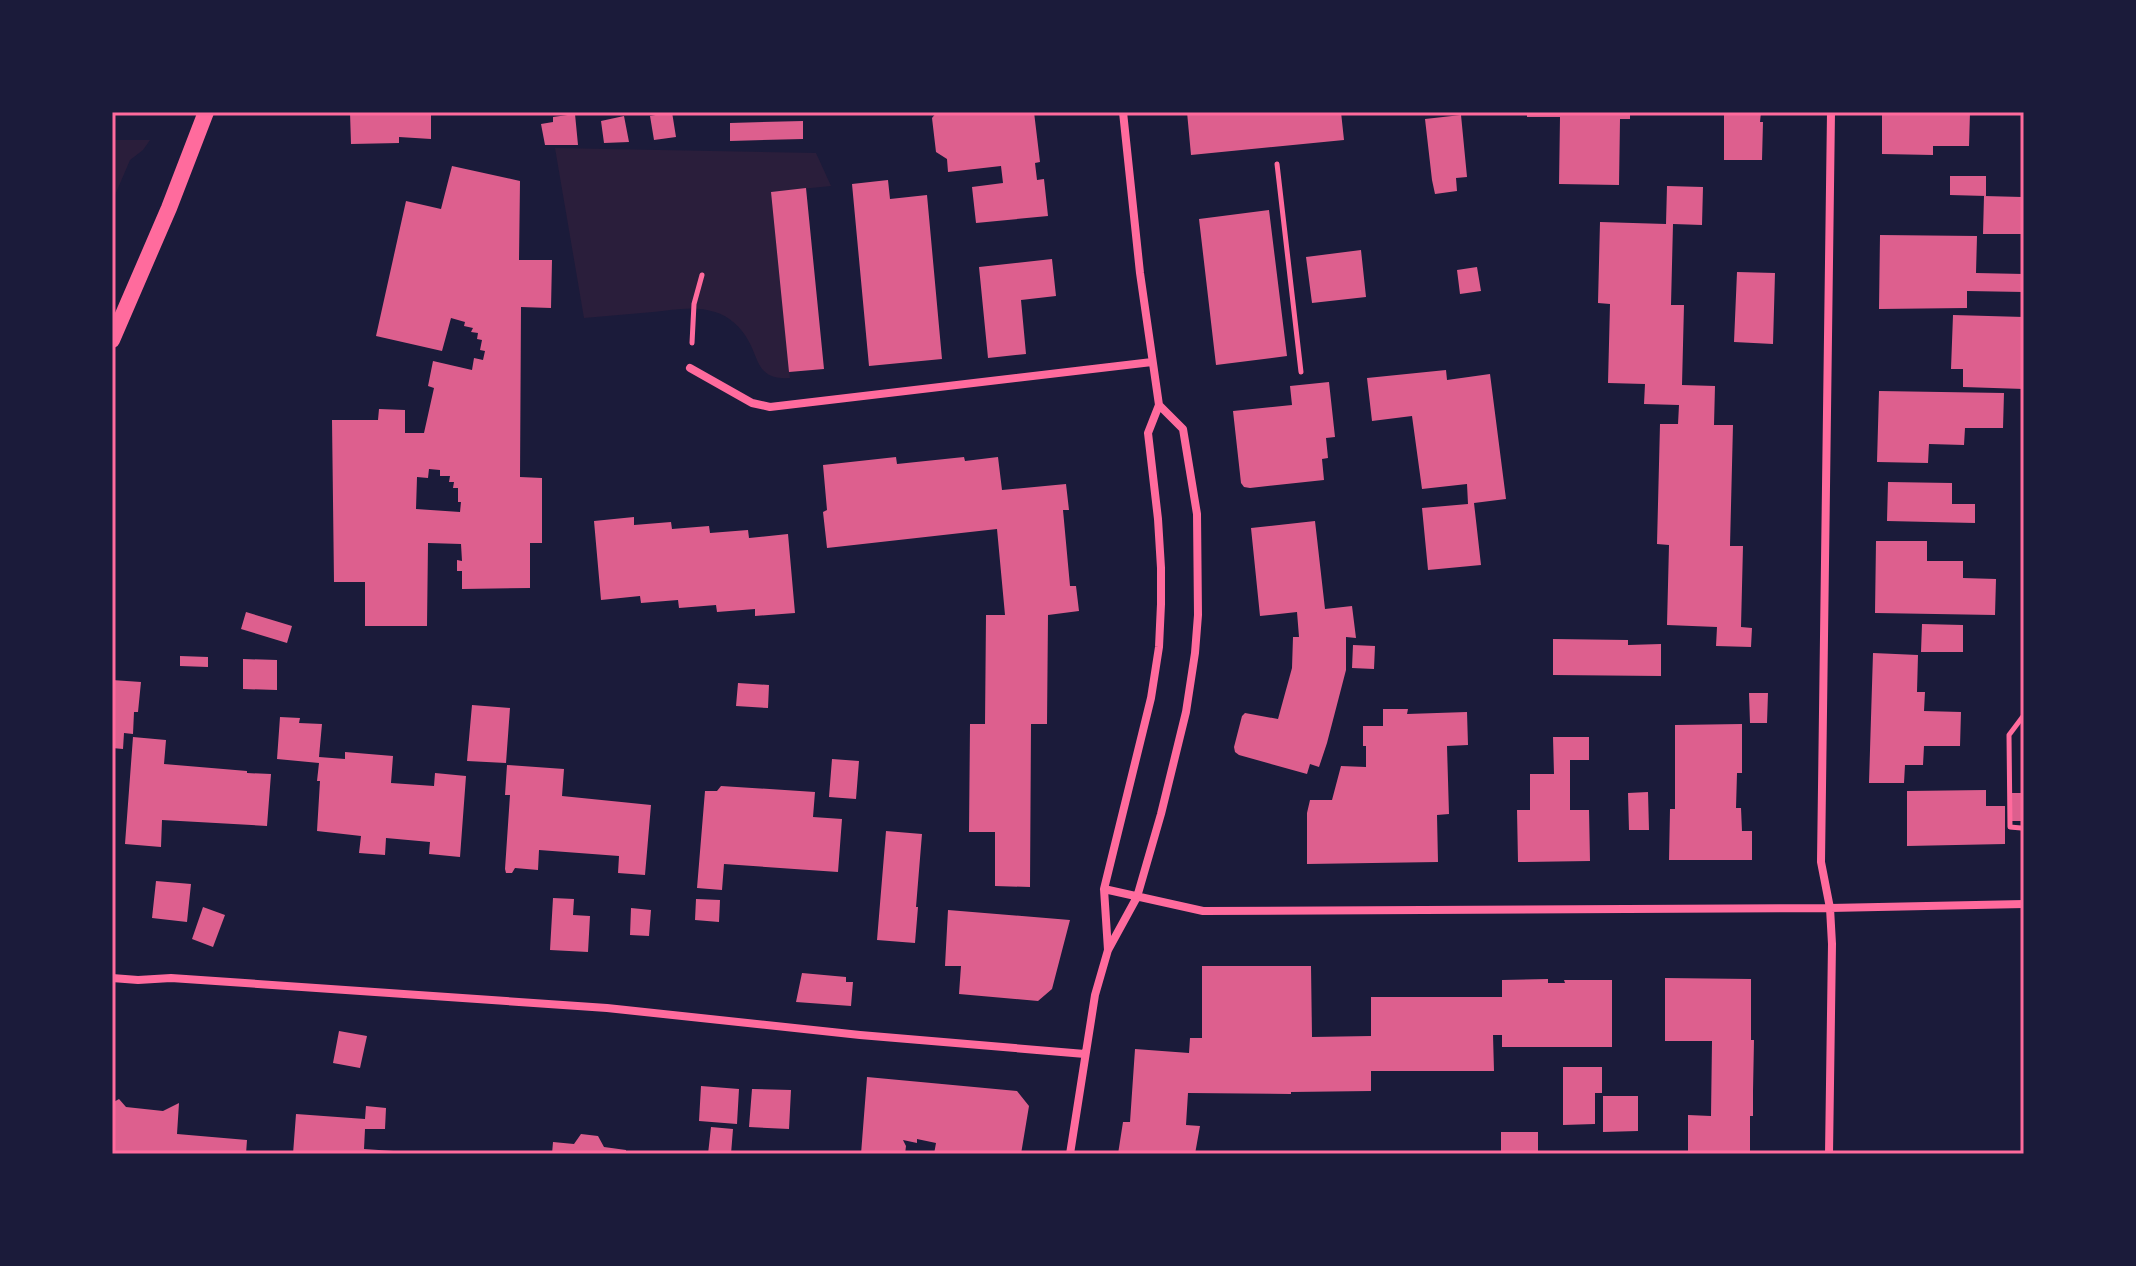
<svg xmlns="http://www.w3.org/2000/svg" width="2136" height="1266" font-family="'DejaVu Sans',sans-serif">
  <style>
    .green { fill: #2a1e3b }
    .building { fill: #dd5f8e; fill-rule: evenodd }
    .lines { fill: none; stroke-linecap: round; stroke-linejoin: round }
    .path { stroke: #ff6b9d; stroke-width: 5 }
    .minor { stroke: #ff6b9d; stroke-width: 8 }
    .secondary { stroke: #ff6b9d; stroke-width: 16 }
    .neatline { fill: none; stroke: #ff6b9d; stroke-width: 3 }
  </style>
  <rect width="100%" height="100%" fill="#1b1b3a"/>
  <path class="green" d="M112,140H150L143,150L130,160L112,202Z
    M555,148L816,153L831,186L771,192L790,378C757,380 760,361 748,340C741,327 729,316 715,312C695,305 673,310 653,312C630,314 607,316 584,318Z"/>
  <path class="building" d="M350,112H431V139L399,137V143L351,144Z
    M672,112L676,137L654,140L650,116Z
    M937,112H1034L1040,162L1035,163L1037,180L1044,179L1048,216L976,223L972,187L1003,183L1001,166L948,172L947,159L936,152L932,118Z
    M1187,112H1341L1344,140L1191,155Z
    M1527,112H1630V119H1620L1619,185L1559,184L1560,117H1527Z
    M1724,112H1761L1760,122H1763L1762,160H1724Z
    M1882,112H1970L1969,146H1933V155L1882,154Z
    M575,114L578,145H545L541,124L553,122V117Z
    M1461,115L1467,177L1456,178L1457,191L1435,194L1432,180L1425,119Z
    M624,116L629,142L604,143L601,121Z
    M803,121V139L730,141V123Z
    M452,166L520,181L519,260H552L551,308L521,307L520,477L542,478V543H530V588L462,589V571H457V560L462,561L461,544L428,543L427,626H365V582H334L332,420H378L379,409L405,410V433H424L434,388L428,386L433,361L472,370L474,358L483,360L485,351L480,350L482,340L477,339L478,333L471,332L473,328L464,326L465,322L451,318L442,351L376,336L406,201L441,209ZM429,469L440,470V476H450L449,482H454L453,488H458V502H461L460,512L416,509L417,477L428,478Z
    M1950,176H1986V196L1950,195Z
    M888,180L890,199L927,195L942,359L869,366L852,184Z
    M1667,186L1703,187L1702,225L1673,224L1671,305H1684L1682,385L1715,386L1714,425H1733L1730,546H1743L1741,627L1752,628L1751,647L1716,646L1717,627L1667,625L1669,545L1657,544L1660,424H1678L1679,405L1644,404L1645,384L1608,383L1610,304L1598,303L1600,222L1666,224Z
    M806,188L824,369L789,372L771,192Z
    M1984,196L2022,197L2021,234H1983Z
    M1269,210L1287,356L1216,365L1199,219Z
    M1880,235L1977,236L1976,273L2024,274V292L1967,291V308L1879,309Z
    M1361,250L1366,297L1312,303L1306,257Z
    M1052,259L1056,296L1021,300L1026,354L988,358L979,267Z
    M1477,267L1481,291L1460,294L1457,270Z
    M1737,272L1775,273L1773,344L1734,342Z
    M1953,315L2024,317V389L1963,387V369H1951Z
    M1446,370L1447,380L1490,374L1506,499L1474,503L1481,565L1428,570L1422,508L1468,504L1467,484L1422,489L1412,416L1372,421L1367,378Z
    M1329,382L1335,437L1326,438L1328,458L1322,459L1324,480L1250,488L1244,487L1241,483L1233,411L1292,405L1290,386Z
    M1879,391L2004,393L2003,428H1965L1964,445L1929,444L1928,463L1877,462Z
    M896,457L897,464L964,457L965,461L998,457L1002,490L1066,484L1069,510H1063L1070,586H1076L1079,611L1048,615L1047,724H1031L1030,887L995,886V832H969L970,724H985L986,615H1005L997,529L827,548L823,512L827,510L823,465Z
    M1888,482L1952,483V504H1975V523L1887,521Z
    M634,517V525L671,522L672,529L709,526L710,533L748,530L749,538L788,534L795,613L755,616V609L717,612L716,605L679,608L678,600L641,603L640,596L601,600L594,521Z
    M1315,521L1325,609L1352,606L1356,638L1346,637V670L1327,743L1319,767L1310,764L1307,774L1239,755L1235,752L1234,747L1242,716L1245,713L1278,719L1292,668L1293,637H1299L1297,612L1260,616L1251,528Z
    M1876,541H1927V561H1963V578L1996,579L1995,615L1875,613Z
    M246,612L292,626L287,643L241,629Z
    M1922,624L1963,625V652H1921Z
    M1553,639L1628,640V645L1661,644V676L1553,675Z
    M1353,645L1375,646L1374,669L1352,668Z
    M1873,653L1918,655L1917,692H1925L1924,711L1961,712L1960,746H1924L1923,765H1905L1904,783H1869Z
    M180,656L208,657V667L180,666Z
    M243,659L277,660V690L243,689Z
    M112,680L141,682L138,712H134L133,734L124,733L123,749L112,748Z
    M738,683L769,685L768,708L736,706Z
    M1749,693H1768L1767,723H1750Z
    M472,705L510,708L506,763L467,761Z
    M1383,709H1408L1407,714L1467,712L1468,745L1447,746L1449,814L1437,815L1438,862L1307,864V813L1310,800H1332L1341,766L1366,767V746H1363V726H1383Z
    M280,717L300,718L299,723L322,724L319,757L345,759V752L393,756L391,783L434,786L435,773L466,776L460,857L429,854L430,842L386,838L385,855L359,853L361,836L317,831L320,781H317L319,763L277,759Z
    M1742,724V773H1737L1736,808H1741L1742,831H1752V860H1669L1670,809H1675V725Z
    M133,737L166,740L164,764L247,771V773L271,774L267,826L162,820L161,847L125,844Z
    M1553,737H1589V760H1570V810H1589L1590,861L1518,862L1517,810H1530V774H1554Z
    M832,759L859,761L856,799L829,797Z
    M507,765L564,769L562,796L651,805L645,875L618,873L619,856L539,850L538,870L515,868L512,873H506L505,869L510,795H505Z
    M721,786L815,792L813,817L842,819L838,872L724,864L722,890L697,888L705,791H717Z
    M1986,790V806H2005V844L1907,846V791Z
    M1648,792L1649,830H1629L1628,793Z
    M2011,793H2024V821H2012Z
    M886,831L922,834L916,907H918L915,943L877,940Z
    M156,881L191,884L187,922L152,918Z
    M553,898L574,899L573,915L590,916L588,952L550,950Z
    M696,899L720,900L719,922L695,920Z
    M203,907L225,915L213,947L192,939Z
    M631,908L651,910L649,936L630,935Z
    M948,910L1070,920L1052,989L1038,1001L959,994L961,966H945Z
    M1202,966H1311L1312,1037L1371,1036V997H1502V980L1548,979V983H1565L1564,980H1612V1047H1502V1035H1493L1494,1071H1371V1091L1291,1092V1094L1188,1093L1186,1125L1200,1126L1195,1154H1118L1123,1122H1130L1135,1049L1189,1053L1190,1038H1202Z
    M802,973L846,977V982H853L851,1006L796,1002Z
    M1665,978L1751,979V1040H1754L1753,1091V1116H1750V1154H1688V1115L1711,1116L1712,1041H1665Z
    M339,1031L367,1036L360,1068L333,1063Z
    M1563,1067H1602V1093H1595V1124L1563,1125Z
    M867,1077L1017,1091L1029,1106L1021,1154H934L936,1143L917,1139V1143L903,1140L906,1146L905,1154H861Z
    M701,1086L739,1089L737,1124L699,1121Z
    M752,1089L791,1090L789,1129L749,1127Z
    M1603,1096H1638V1131L1603,1132Z
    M119,1099L126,1107L163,1111L179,1103L177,1134L247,1140L246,1154H112V1103Z
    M366,1106L386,1108L385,1129H365L364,1149L408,1152V1154H293L296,1114L365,1119Z
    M711,1127L733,1129L731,1154H708Z
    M1501,1132H1538V1154H1501Z
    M581,1134L598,1136L604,1147L626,1150V1154H552L553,1142L574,1144Z"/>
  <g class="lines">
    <path class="path" d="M1277,164L1301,372
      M692,343L694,304L702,275
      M2021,828L2010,827L2009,735L2024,715"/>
    <path class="minor" d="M690,368L752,403L770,407L1152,362
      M1104,889L1203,911L1830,908L2024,904
      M1108,950L1104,889L1151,698L1159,647L1161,604V568L1158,519L1148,433L1159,405L1140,273L1123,112
      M112,978L138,980L171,978L607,1008L860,1035L1085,1054
      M1070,1154L1095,995L1108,950L1137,897L1161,814L1186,712L1195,653L1198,615L1197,514L1183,429L1159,405
      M1829,1154L1832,944L1830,908L1821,862L1831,112"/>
    <path class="secondary" d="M112,340L169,208L206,112"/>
  </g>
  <rect width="2136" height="1266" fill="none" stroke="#1b1b3a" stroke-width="228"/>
  <rect x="114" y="114" width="1908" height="1038" class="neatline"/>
</svg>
